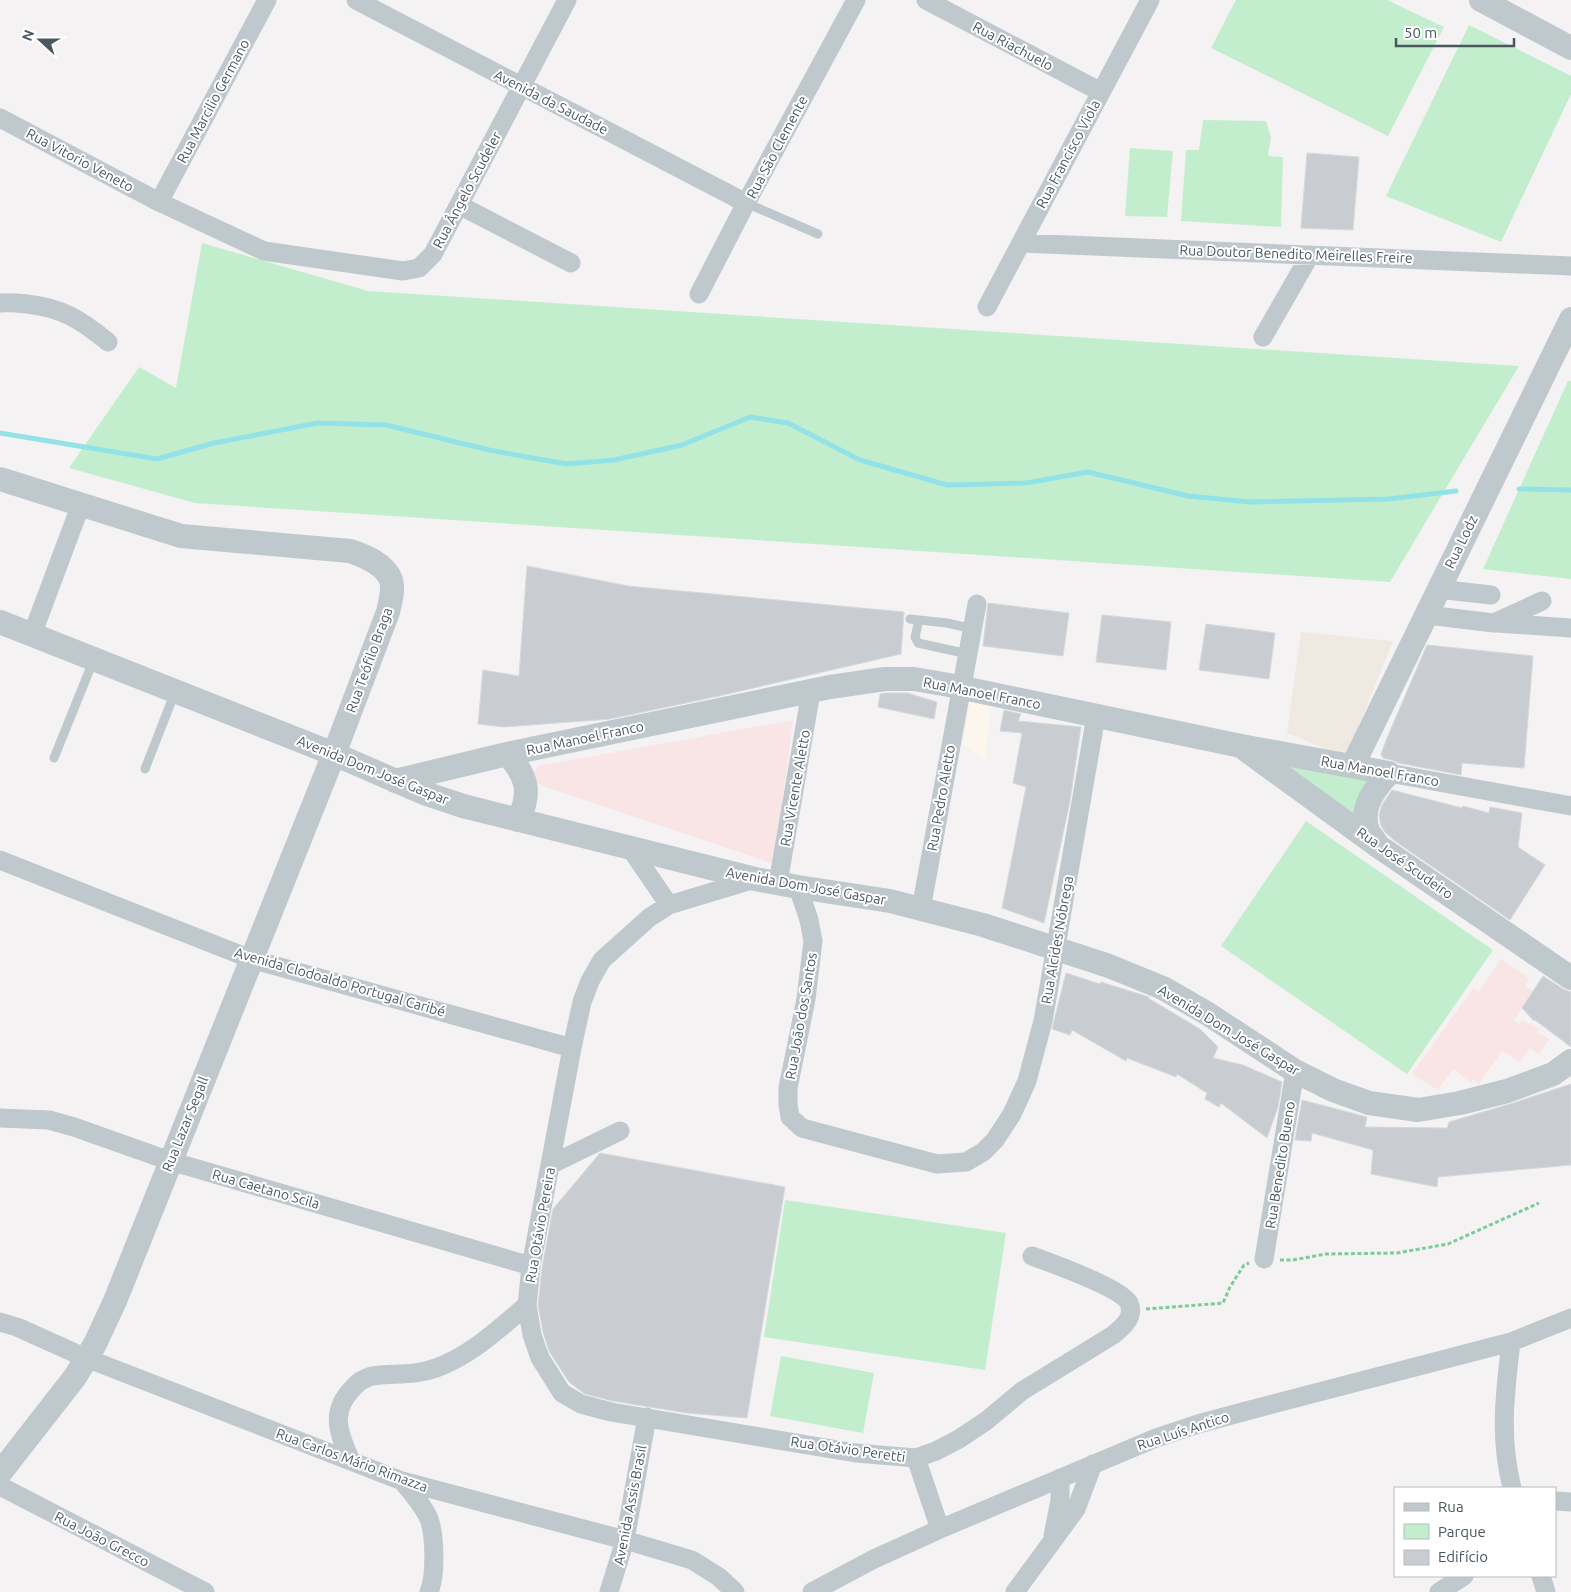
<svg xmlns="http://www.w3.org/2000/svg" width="1571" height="1592" font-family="Ubuntu,sans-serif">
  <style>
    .commercial { fill: #fcf6ed }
    .medical { fill: #fae5e6 }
    .green { fill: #c3eece }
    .sand { fill: #f0e9e1 }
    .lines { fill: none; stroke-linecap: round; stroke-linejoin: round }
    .stream { stroke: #93e2e8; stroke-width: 5 }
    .building { fill: #c9cdd1; stroke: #d6d9dc }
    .path { stroke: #7dcb9a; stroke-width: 3; stroke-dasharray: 4 2.5; stroke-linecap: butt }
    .service { stroke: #bec8cd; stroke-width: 9 }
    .minor { stroke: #bec8cd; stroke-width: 19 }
    .tertiary { stroke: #bec8cd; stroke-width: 24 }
    .labels { text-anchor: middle; stroke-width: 4; stroke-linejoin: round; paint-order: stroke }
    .street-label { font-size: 14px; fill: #4a575e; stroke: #fff }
  </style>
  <rect width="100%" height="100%" fill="#f4f2f2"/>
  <path class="commercial" d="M970,699L991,707L985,758L963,745Z"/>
  <path class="medical" d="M793,720L774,864L546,787L539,784L535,781L533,775L538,766Z
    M1501,959L1529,978L1525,986L1533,991L1514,1020L1519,1024L1522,1020L1539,1029L1537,1033L1550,1039L1539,1054L1530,1048L1520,1062L1502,1051L1479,1084L1473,1079L1471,1083L1453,1069L1438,1090L1412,1074L1474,987L1479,992Z"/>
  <path class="green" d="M1236,0H1387L1444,27L1388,136L1211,48Z
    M1469,25L1571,76V94L1501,242L1386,196Z
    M1203,120L1266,121L1271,137L1268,156L1283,157L1281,227L1181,221L1186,150H1199Z
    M1130,148L1173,151L1167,217L1125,216Z
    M202,243L368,291L1519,366L1390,582L195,503L69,468L139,367L176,388Z
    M1568,381H1571V579L1483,569Z
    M1273,760L1375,775L1358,823Z
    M1306,821L1493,950L1407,1074L1221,946Z
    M785,1200L1006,1233L985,1370L764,1337Z
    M781,1356L874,1373L863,1433L770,1416Z"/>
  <path class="sand" d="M1301,632L1393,641L1346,757L1287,733Z"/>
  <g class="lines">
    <path class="stream" d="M0,433L157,459L214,443L318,423L386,425L489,450L566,464L614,460L682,445L750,417L788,423L860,460L947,485L1026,483L1088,472L1188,496L1250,502L1388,499L1456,491
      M1519,489L1571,490"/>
  </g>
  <path class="building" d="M1307,153L1359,157L1353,230L1301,228Z
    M527,566L628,586L904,612L901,654L719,696L610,719L504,727L478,724L483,670L519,676Z
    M988,603L1069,613L1063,656L983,646Z
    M1102,615L1171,622L1166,670L1096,662Z
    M1206,624L1275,633L1269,679L1199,670Z
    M1427,645L1533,656L1524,768L1462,763L1461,775L1399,763L1392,760L1383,758L1381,754L1387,738Z
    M886,693H907L937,702L934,719L878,707L880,694Z
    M1004,710L1021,714L1018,721L1081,727L1070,801L1044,923L1002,908L1026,787L1013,783L1022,733L1000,731Z
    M1392,790L1462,808L1463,806L1489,813L1490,807L1522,813L1518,847L1545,865L1510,920L1395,841L1385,832L1381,826L1379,815L1382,805Z
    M1066,973L1100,984L1101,982L1149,997L1148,998L1200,1029L1218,1047L1213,1058L1243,1065L1282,1082L1278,1107L1267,1138L1221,1103L1219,1107L1205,1099L1207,1093L1177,1074L1176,1077L1127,1058L1126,1061L1072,1030L1070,1035L1052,1029Z
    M1543,976L1563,989L1571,992V1047L1535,1020L1534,1021L1522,1008Z
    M1571,1084V1165L1438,1177L1437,1187L1371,1174L1373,1150L1312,1133L1311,1141L1295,1140L1302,1100L1367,1117L1365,1127L1447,1128L1449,1122L1510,1104Z
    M600,1153L785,1187L747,1418L687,1413L613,1401L585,1394L569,1382L549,1351L543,1332L538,1305L542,1268L553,1209Z"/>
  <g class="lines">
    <path class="path" d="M1280,1260H1293L1326,1254L1397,1253L1448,1244L1539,1203
      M1146,1309L1223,1303L1230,1287L1244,1265L1249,1263"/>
    <path class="service" d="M746,203L818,234
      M910,619L947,623L973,629
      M919,620L915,637L918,643L968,654
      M54,758L94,659
      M145,769L175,692"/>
    <path class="minor" d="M356,0L746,203
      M926,0L1101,92
      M0,118L159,202L264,251L403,271L419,268L433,254L567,0
      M159,202L267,0
      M459,205L571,263
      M1021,243L1571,266
      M699,294L746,203L856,0
      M0,303C9,302 18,303 27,304C63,308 81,320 108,342
      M987,307L1150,0
      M1263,337L1310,255
      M1438,589L1491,595
      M1427,615L1494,623L1542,601
      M1497,623L1571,628
      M32,635L81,504
      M1389,773L1571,806
      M630,848L669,905
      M0,860L251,959L572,1048
      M755,879L669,905L650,917L602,960L590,981L582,1002L572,1048L531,1266L527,1305L532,1335L540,1358L562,1393L581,1404L611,1412L856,1453L916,1458L936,1451L959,1439L986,1421L1022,1391L1113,1335C1123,1327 1135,1317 1129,1303C1121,1288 1051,1263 1032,1256
      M778,883L811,692
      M798,887L809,920L813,941L806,999L788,1088V1104L790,1117L802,1128L937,1164L966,1162L983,1152L995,1140L1012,1114L1027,1081L1043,1021L1096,716
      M921,909L977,604
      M0,1118L49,1120L74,1127L170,1161L531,1266
      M550,1165L620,1131
      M1264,1259L1295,1071
      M0,1322L17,1327L86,1358L402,1481L625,1540L692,1560L719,1577L735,1592
      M1511,1342C1505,1394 1499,1436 1512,1488
      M916,1458L940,1529
      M351,1461C339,1434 329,1412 353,1388C357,1383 365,1378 372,1376C393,1373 415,1376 436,1368C470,1356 499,1329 527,1305
      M402,1481C412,1493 423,1505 429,1519C435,1535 436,1576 429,1592
      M0,1486L205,1592
      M1555,1501L1571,1502
      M1053,1536L1060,1500V1478
      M1541,1576L1546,1592
      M609,1592L625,1540L647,1417
      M812,1592L874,1559L940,1529L1156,1438L1198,1424L1250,1410L1511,1342L1571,1318
      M1015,1592L1076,1509L1093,1464
      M1439,1592L1464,1576"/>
    <path class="tertiary" d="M1481,0L1571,48
      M0,479L181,536L350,551C365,556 385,564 391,580C394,590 390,603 388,612L334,754L115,1301L95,1344L75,1377L0,1473
      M0,622L334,754L424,793L463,806L755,879L798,887L890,901L983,925L1109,966L1163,988L1208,1014L1295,1071L1333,1090L1369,1103L1418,1110L1460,1103L1507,1091L1553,1074L1571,1061
      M1246,750L1378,846L1571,978
      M507,754C527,775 532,793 518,820
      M1353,765L1571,319
      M395,781L507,754L830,687L885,679H914L949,685L1241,746L1389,773
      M1377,844C1375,840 1370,835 1368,831C1359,808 1375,788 1389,773"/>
  </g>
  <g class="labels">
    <g class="street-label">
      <text transform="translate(1013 46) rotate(28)" y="5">Rua Riachuelo</text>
      <text transform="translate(213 101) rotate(-62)" y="5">Rua Marcilio Germano</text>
      <text transform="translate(551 102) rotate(27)" y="5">Avenida da Saudade</text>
      <text transform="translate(777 147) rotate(-62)" y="5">Rua São Clemente</text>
      <text transform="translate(1068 154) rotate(-62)" y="5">Rua Francisco Viola</text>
      <text transform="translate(80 160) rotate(28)" y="5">Rua Vitorio Veneto</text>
      <text transform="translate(467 190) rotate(-62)" y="5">Rua Ângelo Scudeler</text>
      <text transform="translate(1296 254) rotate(2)" y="5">Rua Doutor Benedito Meirelles Freire</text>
      <text transform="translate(1461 542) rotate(-64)" y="5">Rua Lodz</text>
      <text transform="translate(369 660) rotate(-70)" y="5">Rua Teófilo Braga</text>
      <text transform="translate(982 693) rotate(11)" y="5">Rua Manoel Franco</text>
      <text transform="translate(585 738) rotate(-12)" y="5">Rua Manoel Franco</text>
      <text transform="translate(373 770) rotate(22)" y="5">Avenida Dom José Gaspar</text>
      <text transform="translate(1380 771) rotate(10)" y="5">Rua Manoel Franco</text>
      <text transform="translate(795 788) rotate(-80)" y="5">Rua Vicente Aletto</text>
      <text transform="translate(941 798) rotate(-80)" y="5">Rua Pedro Aletto</text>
      <text transform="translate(1405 863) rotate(35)" y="5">Rua José Scudeiro</text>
      <text transform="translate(806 886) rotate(10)" y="5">Avenida Dom José Gaspar</text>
      <text transform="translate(1057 940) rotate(-80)" y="5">Rua Alcides Nóbrega</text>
      <text transform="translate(340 982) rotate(16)" y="5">Avenida Clodoaldo Portugal Caribé</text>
      <text transform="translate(801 1016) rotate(-80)" y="5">Rua João dos Santos</text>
      <text transform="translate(1229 1030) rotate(31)" y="5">Avenida Dom José Gaspar</text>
      <text transform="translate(185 1124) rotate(-68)" y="5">Rua Lazar Segall</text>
      <text transform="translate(1280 1165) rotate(-81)" y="5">Rua Benedito Bueno</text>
      <text transform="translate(266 1189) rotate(16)" y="5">Rua Caetano Scila</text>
      <text transform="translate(540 1225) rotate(-80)" y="5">Rua Otávio Pereira</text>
      <text transform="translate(1183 1431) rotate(-18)" y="5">Rua Luís Antico</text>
      <text transform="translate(848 1449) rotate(8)" y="5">Rua Otávio Peretti</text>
      <text transform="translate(352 1460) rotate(20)" y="5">Rua Carlos Mário Rimazza</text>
      <text transform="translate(630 1505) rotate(-79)" y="5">Avenida Assis Brasil</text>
      <text transform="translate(102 1539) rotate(27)" y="5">Rua João Grecco</text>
    </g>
  </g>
  <rect x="1394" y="1487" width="162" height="90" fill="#ffffff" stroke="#b7bcbf"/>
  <rect x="1404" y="1503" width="25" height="8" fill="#bec8cd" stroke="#b7bcbf"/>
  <text x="1438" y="1512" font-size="15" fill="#4a575e">Rua</text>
  <rect x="1404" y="1524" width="25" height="15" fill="#c3eece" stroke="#b7bcbf"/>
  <text x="1438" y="1537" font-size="15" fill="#4a575e">Parque</text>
  <rect x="1404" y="1550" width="25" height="15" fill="#c9cdd1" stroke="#b7bcbf"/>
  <text x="1438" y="1562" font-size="15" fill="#4a575e">Edifício</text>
  <g transform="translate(40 40) rotate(291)" stroke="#ffffff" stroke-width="4" paint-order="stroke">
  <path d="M0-4L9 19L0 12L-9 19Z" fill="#4a575e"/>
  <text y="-8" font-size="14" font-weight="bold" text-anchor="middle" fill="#4a575e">N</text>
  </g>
  <path d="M1396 38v8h118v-8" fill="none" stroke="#4a575e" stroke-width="2.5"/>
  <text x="1404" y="38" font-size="15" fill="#4a575e" stroke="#ffffff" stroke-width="4" paint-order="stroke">50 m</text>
</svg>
